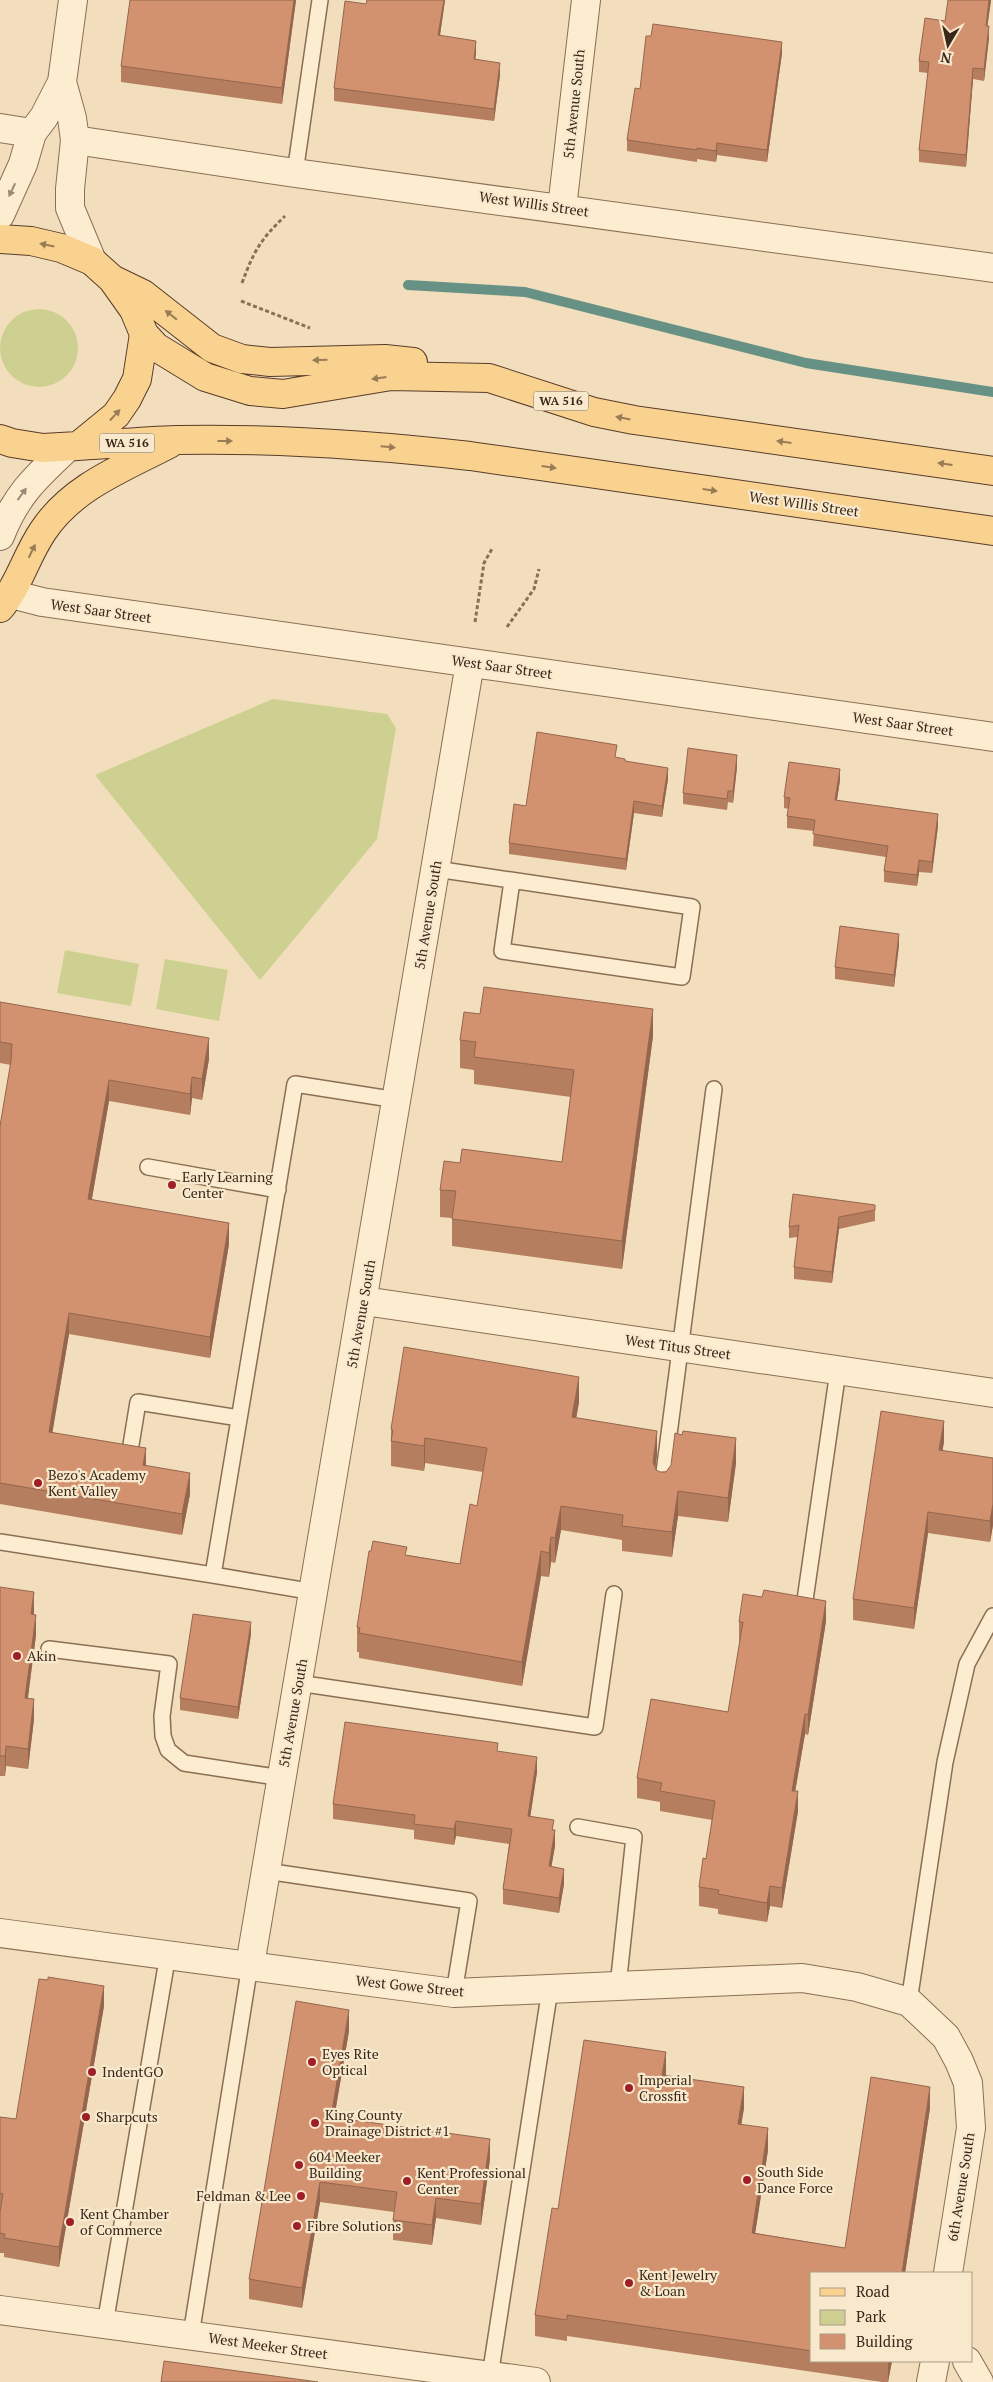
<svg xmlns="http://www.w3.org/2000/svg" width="993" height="2382" font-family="'PT Serif',serif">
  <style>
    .green { fill: #cdd090 }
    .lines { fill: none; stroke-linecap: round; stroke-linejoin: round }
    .stream { stroke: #679184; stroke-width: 10 }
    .service-casing { stroke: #8b6e54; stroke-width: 18 }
    .minor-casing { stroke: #8b6e54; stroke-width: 30 }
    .tertiary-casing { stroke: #8b6e54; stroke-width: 30 }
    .primary-casing { stroke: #583c29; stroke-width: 30 }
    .path { stroke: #8b6e54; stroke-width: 3; stroke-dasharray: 4 2.5; stroke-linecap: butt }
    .service { stroke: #fcecd0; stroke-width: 15 }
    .minor { stroke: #fcecd0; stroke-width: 28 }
    .tertiary { stroke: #fcecd0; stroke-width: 28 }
    .primary { stroke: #f9d290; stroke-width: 28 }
    .wall { fill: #b57e5f }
    .shaded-wall { fill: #94664e }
    .building { fill: #d3926f; stroke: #94664e }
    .oneway { fill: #9a8a75 }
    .oneway2 { fill: #997c55 }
    .poi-dot { fill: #9f1f28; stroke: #f8e9cd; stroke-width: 2 }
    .labels { text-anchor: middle; stroke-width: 4.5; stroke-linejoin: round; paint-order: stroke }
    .shield { fill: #f8e9cd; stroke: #726150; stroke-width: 1 }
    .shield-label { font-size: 12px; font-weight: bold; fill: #39271a }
    .street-label { font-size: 14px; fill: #39271a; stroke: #f8e9cd }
    .poi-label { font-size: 14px; fill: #39271a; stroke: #f8e9cd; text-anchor: start }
  </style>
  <rect width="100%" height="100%" fill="#f2debc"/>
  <path class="green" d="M0 348a39 39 0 1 1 78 0a39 39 0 1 1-78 0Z
    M273,699L387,714L396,728L377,839L260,980L95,775Z
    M65,950L139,964L131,1006L57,993Z
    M165,959L228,970L219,1021L156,1009Z"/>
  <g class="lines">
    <path class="stream" d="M408,285L525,292L806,363L993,392"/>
    <g class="service-casing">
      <path id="service" d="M295,173L320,0
        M436,869L692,907L682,977L502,951L512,881
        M148,1167L278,1190
        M129,1457L138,1402L239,1418
        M662,1488L714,1089
        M0,1542L213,1575
        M314,1592L213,1575L295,1084L397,1100
        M805,1600L838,1371
        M49,1649L169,1664L162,1716L163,1736L168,1750L184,1763L282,1778
        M298,1683L595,1727L614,1594
        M578,1827L634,1837L618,1986
        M266,1871L469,1901L454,1993
        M909,2002L945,1762L967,1664L993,1616
        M105,2324L168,1954
        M191,2335L250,1965
        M490,2376L550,1989"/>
    </g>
    <g class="minor-casing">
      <path id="minor" d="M0,128L32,133
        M75,140L295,173L993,268
        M562,208L586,0
        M11,594L42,602L993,737
        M364,1301L993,1393
        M0,1933L454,1993L802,1978L857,1987L909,2002L946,2037L959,2061L968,2083L971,2128L948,2273
        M250,1965L470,663
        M967,2361L979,2382
        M931,2382L935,2361"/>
    </g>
    <g class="tertiary-casing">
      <path id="tertiary" d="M62,82L72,118L75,140L70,189V208L92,261
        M0,215L23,164L32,133L44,117L62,82L73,0
        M0,536C16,495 35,478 67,448
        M0,2310L536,2382"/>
    </g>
    <g class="primary-casing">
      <path id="primary" d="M0,239L31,241L61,248L92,261L112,279L134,310L144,334L137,379L127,399L116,415L78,446L43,448L12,443L0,439
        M112,279L143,294L212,348L242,359L270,362L385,359L413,362
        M144,334L156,347L205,377L250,391L283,394L391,376L489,378L594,412L634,420L993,471
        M78,446C111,444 144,441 177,440C275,438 373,445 470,456L993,531
        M0,608C19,585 26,556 43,531C72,487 123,468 169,444"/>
    </g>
    <path class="path" d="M242,283C254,251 260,240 285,216
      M241,301L310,328
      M475,622L484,563L493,547
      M507,627L534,589L539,569"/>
    <use href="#service" class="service"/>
    <use href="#minor" class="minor"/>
    <use href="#tertiary" class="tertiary"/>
    <use href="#primary" class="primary"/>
  </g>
  <path class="wall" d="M296,0L282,104L121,82V66Z
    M367,0H445L440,36L476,53L475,59L500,75L494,121L334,101V88L366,4Z
    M991,0L987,26L989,38L984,81L973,79L966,167L919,162V150L928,73L919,72V61L945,21Z
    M782,53L767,162L717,155L716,162L697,159V162L627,151V140L640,89Z
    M617,757L668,779L662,817L634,813L626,870L509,854V843L526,806Z
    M737,767L733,803L728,802L727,810L683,804V793Z
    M840,780L837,800L938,826L932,873L919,872L917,886L884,882V871L886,857L813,846L814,831L787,828V816L789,809L784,808V797Z
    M899,945L894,987L835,979V967Z
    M0,1002L209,1059L202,1100L192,1098L190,1115L109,1101L92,1199L229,1244L210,1358L69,1334L52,1432L146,1466L190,1494L182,1535L0,1504V1126L11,1065L0,1063Z
    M653,1036L622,1269L452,1246V1218L440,1217V1190L460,1163L562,1162L571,1097L474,1084V1070L460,1068V1040Z
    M875,1205V1221L839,1229L832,1283L794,1279V1267L798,1237L789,1238V1227Z
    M579,1402L576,1418L657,1455L655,1468L656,1470L660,1472L736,1463L728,1522L678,1516L672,1557L622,1551V1540L561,1530L555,1563L551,1562L549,1577L541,1576L522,1686L359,1658V1652H357V1627L407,1555L460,1564L477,1506L483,1472L425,1463L424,1471L391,1466V1429Z
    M944,1442L942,1451L993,1458V1525L990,1542L928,1533L914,1629L853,1620V1599Z
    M0,1587L34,1612L33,1615L36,1635L28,1698L34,1719L28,1769L6,1766L5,1776H0Z
    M826,1621L808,1735L805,1734L795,1791L798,1811L782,1908L770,1906L767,1922L718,1914V1909L699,1906V1887L706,1859L712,1820L660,1811V1802L637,1798V1778L728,1712L740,1642L739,1641V1622Z
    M251,1634L238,1719L180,1710V1698Z
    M498,1751L537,1772L530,1817L554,1830L555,1846L551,1867L564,1884L559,1913L503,1904V1889L509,1844L456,1836L454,1845L414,1839V1830L333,1819V1804Z
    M104,2006L59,2267L4,2257V2253H0V2117L16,2119Z
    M349,2031L334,2117L490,2159L481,2225L436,2218L432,2245L393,2240V2220L394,2212L320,2202L302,2308L249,2299V2279Z
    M666,2073L665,2075L744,2108L741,2124L768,2150L755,2233L845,2248L930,2108L905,2273H812V2361H892L888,2382H882L567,2336V2341L535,2336V2315L558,2209Z"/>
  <path class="shaded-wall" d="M294,0H296L282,104V88Z
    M444,0H445L438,48V35Z
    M989,0H991L986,37V26Z
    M989,26V38L984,81V69Z
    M476,41V53L474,72V59Z
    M782,42V53L767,162V150Z
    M500,63V75L494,121V109Z
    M973,68V79L966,167V155Z
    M717,143V155L716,162V151Z
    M737,755V767L733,803V791Z
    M668,768V779L662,817V806Z
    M840,769V780L835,812V800Z
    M634,801V813L626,870V859Z
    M938,814V826L932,873V862Z
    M919,860V872L917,886V875Z
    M899,934V945L894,987V975Z
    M653,1009V1036L622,1269V1241Z
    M209,1038V1059L202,1100V1079Z
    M192,1077V1098L190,1115V1094Z
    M109,1080V1101L88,1220V1199Z
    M839,1217V1229L832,1283V1272Z
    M229,1223V1244L210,1358V1337Z
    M69,1313V1334L49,1453V1432Z
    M579,1377V1402L572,1442V1417Z
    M944,1421V1442L939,1471V1450Z
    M657,1431V1455L653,1487V1462Z
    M425,1438V1463L424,1471V1446Z
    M736,1438V1463L728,1522V1498Z
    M146,1448V1469L143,1465Z
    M190,1473V1494L182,1535V1514Z
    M678,1491V1516L672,1557V1532Z
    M993,1504V1525L990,1542V1521Z
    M561,1506V1530L555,1563V1538Z
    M928,1512V1533L914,1629V1608Z
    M551,1537V1562L549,1577V1553Z
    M541,1551V1576L522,1686V1662Z
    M34,1592V1612L31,1634V1614Z
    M826,1601V1621L808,1735V1715Z
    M36,1615V1635L25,1718V1698Z
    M251,1622V1634L238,1719V1707Z
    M34,1699V1719L28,1769V1749Z
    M805,1714V1734L792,1810V1791Z
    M6,1746V1766L5,1776V1756Z
    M537,1757V1772L528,1832V1816Z
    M798,1791V1811L782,1908V1888Z
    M456,1821V1836L454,1845V1829Z
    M555,1830V1846L549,1881V1866Z
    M564,1869V1884L559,1913V1898Z
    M770,1886V1906L767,1922V1903Z
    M104,1986V2006L59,2267V2247Z
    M349,2010V2031L331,2137V2117Z
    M666,2052V2073L662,2096V2075Z
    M744,2087V2108L738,2145V2124Z
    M930,2087V2108L905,2273H902Z
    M768,2128V2150L752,2254V2233Z
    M490,2139V2159L481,2225V2204Z
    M320,2182V2202L302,2308V2288Z
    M436,2198V2218L432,2245V2225Z
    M888,2361H892L888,2382Z"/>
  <path class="building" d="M130,0H294L282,88L121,66Z
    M367,0H444L438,35L476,41L474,59L500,63L494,109L334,88L345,1L366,4Z
    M948,0H989L986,26H989L984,69L973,68L966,155L919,150L929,62L919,61L925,18L945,21Z
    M653,24L782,42L767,150L717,143L716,151L697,148V150L627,140L635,88L640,89L646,36H651Z
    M537,732L617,745L615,757L625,759V761L668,768L662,806L634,801L626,859L509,843L514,804L526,806Z
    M688,748L737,755L733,791H728L727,799L683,793Z
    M789,762L840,769L835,800L938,814L932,862L919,860L917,875L884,871L888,846L813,834L815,820L787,816L790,798L784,797Z
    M840,926L899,934L894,975L835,967Z
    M484,987L653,1009L622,1241L452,1219L456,1191L440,1190L444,1161L460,1163L462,1149L562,1162L574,1070L474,1057L476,1042L460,1040L464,1012L480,1014Z
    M0,1002L209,1038L202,1079L192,1077L190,1094L109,1080L88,1199L229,1223L210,1337L69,1313L49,1432L146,1448L143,1465L190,1473L182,1514L0,1483V1126L11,1061L12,1044L0,1042Z
    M793,1194L875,1205V1210L839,1217L832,1272L794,1267L799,1225L789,1227Z
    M404,1347L579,1377L572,1417L657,1431L653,1462L656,1470L660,1472H666L671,1465L675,1433L682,1435L683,1431L736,1438L728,1498L678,1491L672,1532L622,1526L623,1515L561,1506L555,1538L551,1537L549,1553L541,1551L522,1662L359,1633L360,1628L357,1627L369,1551H371L373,1541L407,1547L405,1555L460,1564L470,1504L477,1506L487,1448L425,1438L424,1446L391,1441L393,1430L391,1429Z
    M881,1411L944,1421L939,1450L993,1458V1504L990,1521L928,1512L914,1608L853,1599Z
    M0,1587L34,1592L31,1614L36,1615L25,1698L34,1699L28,1749L6,1746L5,1756H0Z
    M764,1590L826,1601L808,1715L805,1714L792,1791H798L782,1888L770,1886L767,1903L718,1894L719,1890L699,1887L703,1858L706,1859L715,1801L660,1791L662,1783L637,1778L651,1699L728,1712L743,1622H739L743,1594L762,1597Z
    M193,1614L251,1622L238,1707L180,1698Z
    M345,1722L498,1743L497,1751L537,1757L528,1816L554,1820L552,1830H555L549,1866L564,1869L559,1898L503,1889L512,1829L456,1821L454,1829L414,1824L415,1815L333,1804Z
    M48,1977L104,1986L59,2247L4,2238L5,2234L0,2233V2212L3,2194L0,2193V2117L16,2119L39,1979L48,1980Z
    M296,2001L349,2010L331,2117L490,2139L481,2204L436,2198L432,2225L393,2220L397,2192L320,2182L302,2288L249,2279Z
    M584,2040L666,2052L662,2075L744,2087L738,2124L768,2128L752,2233L845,2248L871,2077L930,2087L902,2273H812V2351L567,2315V2320L535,2315L552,2208L558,2209Z
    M164,2361L318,2382H161Z"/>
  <defs><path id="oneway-solid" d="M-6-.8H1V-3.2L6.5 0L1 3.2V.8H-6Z" transform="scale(1.25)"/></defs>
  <g class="oneway">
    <use href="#oneway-solid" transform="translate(12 190) rotate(115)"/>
    <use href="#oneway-solid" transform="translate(22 494) rotate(-54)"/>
  </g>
  <g class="oneway2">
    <use href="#oneway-solid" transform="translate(47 245) rotate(-168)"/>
    <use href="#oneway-solid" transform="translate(171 315) rotate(-142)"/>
    <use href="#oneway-solid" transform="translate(320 360) rotate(179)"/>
    <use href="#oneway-solid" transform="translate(379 378) rotate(172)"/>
    <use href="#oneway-solid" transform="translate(115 415) rotate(-47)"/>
    <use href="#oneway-solid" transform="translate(623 418) rotate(-169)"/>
    <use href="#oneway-solid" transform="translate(225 441)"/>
    <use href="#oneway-solid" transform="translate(784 442) rotate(-172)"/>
    <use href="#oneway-solid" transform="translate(388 447) rotate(5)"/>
    <use href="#oneway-solid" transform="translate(945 464) rotate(-172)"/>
    <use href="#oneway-solid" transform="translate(549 467) rotate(8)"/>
    <use href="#oneway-solid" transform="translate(710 490) rotate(8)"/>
    <use href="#oneway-solid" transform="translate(32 551) rotate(-64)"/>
  </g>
  <g class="poi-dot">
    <circle cx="172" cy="1185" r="5"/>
    <circle cx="38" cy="1483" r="5"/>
    <circle cx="17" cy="1656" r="5"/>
    <circle cx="312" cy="2062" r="5"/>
    <circle cx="92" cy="2072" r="5"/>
    <circle cx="629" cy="2088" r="5"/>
    <circle cx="86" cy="2117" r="5"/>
    <circle cx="315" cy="2123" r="5"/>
    <circle cx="299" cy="2165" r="5"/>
    <circle cx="747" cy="2180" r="5"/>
    <circle cx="407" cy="2181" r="5"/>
    <circle cx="301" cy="2196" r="5"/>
    <circle cx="70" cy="2222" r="5"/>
    <circle cx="297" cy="2226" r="5"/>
    <circle cx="629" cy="2283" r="5"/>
  </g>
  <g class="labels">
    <g class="shield">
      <rect x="533.5" y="391.5" width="55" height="19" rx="4"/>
      <rect x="99.5" y="433.5" width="55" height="19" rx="4"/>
    </g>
    <g class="shield-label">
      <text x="561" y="405">WA 516</text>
      <text x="127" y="447">WA 516</text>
    </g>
    <g class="street-label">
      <text transform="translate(574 104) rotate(-84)" y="5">5th Avenue South</text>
      <text transform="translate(534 204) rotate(8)" y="5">West Willis Street</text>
      <text transform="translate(804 504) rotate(8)" y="5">West Willis Street</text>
      <text transform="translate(101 611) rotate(8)" y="5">West Saar Street</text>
      <text transform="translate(502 667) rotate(8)" y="5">West Saar Street</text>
      <text transform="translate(903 724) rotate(8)" y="5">West Saar Street</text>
      <text transform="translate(428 915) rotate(-81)" y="5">5th Avenue South</text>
      <text transform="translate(361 1314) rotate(-80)" y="5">5th Avenue South</text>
      <text transform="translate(678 1347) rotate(8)" y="5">West Titus Street</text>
      <text transform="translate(293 1713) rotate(-80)" y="5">5th Avenue South</text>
      <text transform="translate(410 1986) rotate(6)" y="5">West Gowe Street</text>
      <text transform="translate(961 2187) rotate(-81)" y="5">6th Avenue South</text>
      <text transform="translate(268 2346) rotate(8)" y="5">West Meeker Street</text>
    </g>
    <g class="poi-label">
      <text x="182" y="1182">Early Learning<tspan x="182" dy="16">Center</tspan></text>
      <text x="48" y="1480">Bezo's Academy<tspan x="48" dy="16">Kent Valley</tspan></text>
      <text x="27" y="1661">Akin</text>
      <text x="322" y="2059">Eyes Rite<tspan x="322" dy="16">Optical</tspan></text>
      <text x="102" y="2077">IndentGO</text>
      <text x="639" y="2085">Imperial<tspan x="639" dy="16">Crossfit</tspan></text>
      <text x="325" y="2120">King County<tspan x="325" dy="16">Drainage District #1</tspan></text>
      <text x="96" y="2122">Sharpcuts</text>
      <text x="309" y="2162">604 Meeker<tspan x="309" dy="16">Building</tspan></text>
      <text x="757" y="2177">South Side<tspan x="757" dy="16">Dance Force</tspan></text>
      <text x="417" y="2178">Kent Professional<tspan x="417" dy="16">Center</tspan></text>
      <text x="291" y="2201" text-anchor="end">Feldman &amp; Lee</text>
      <text x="80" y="2219">Kent Chamber<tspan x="80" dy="16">of Commerce</tspan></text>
      <text x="307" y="2231">Fibre Solutions</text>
      <text x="639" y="2280">Kent Jewelry<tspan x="639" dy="16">&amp; Loan</tspan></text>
    </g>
  </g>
  <rect x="810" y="2272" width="162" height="90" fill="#f8e9cd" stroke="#ac9b85"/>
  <rect x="820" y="2288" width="25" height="8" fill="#f9d290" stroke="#ac9b85"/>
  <text x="856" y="2297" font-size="15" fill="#39271a">Road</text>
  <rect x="820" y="2310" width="25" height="15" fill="#cdd090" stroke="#ac9b85"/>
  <text x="856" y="2322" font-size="15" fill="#39271a">Park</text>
  <rect x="820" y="2334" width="25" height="15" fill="#d3926f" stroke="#ac9b85"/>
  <text x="856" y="2347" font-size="15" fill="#39271a">Building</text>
  <g transform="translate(948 45) rotate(189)" stroke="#f8e9cd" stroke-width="4" paint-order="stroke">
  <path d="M0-4L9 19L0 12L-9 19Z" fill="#39271a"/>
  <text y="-8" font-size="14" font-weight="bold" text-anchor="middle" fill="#39271a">N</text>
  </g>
</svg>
